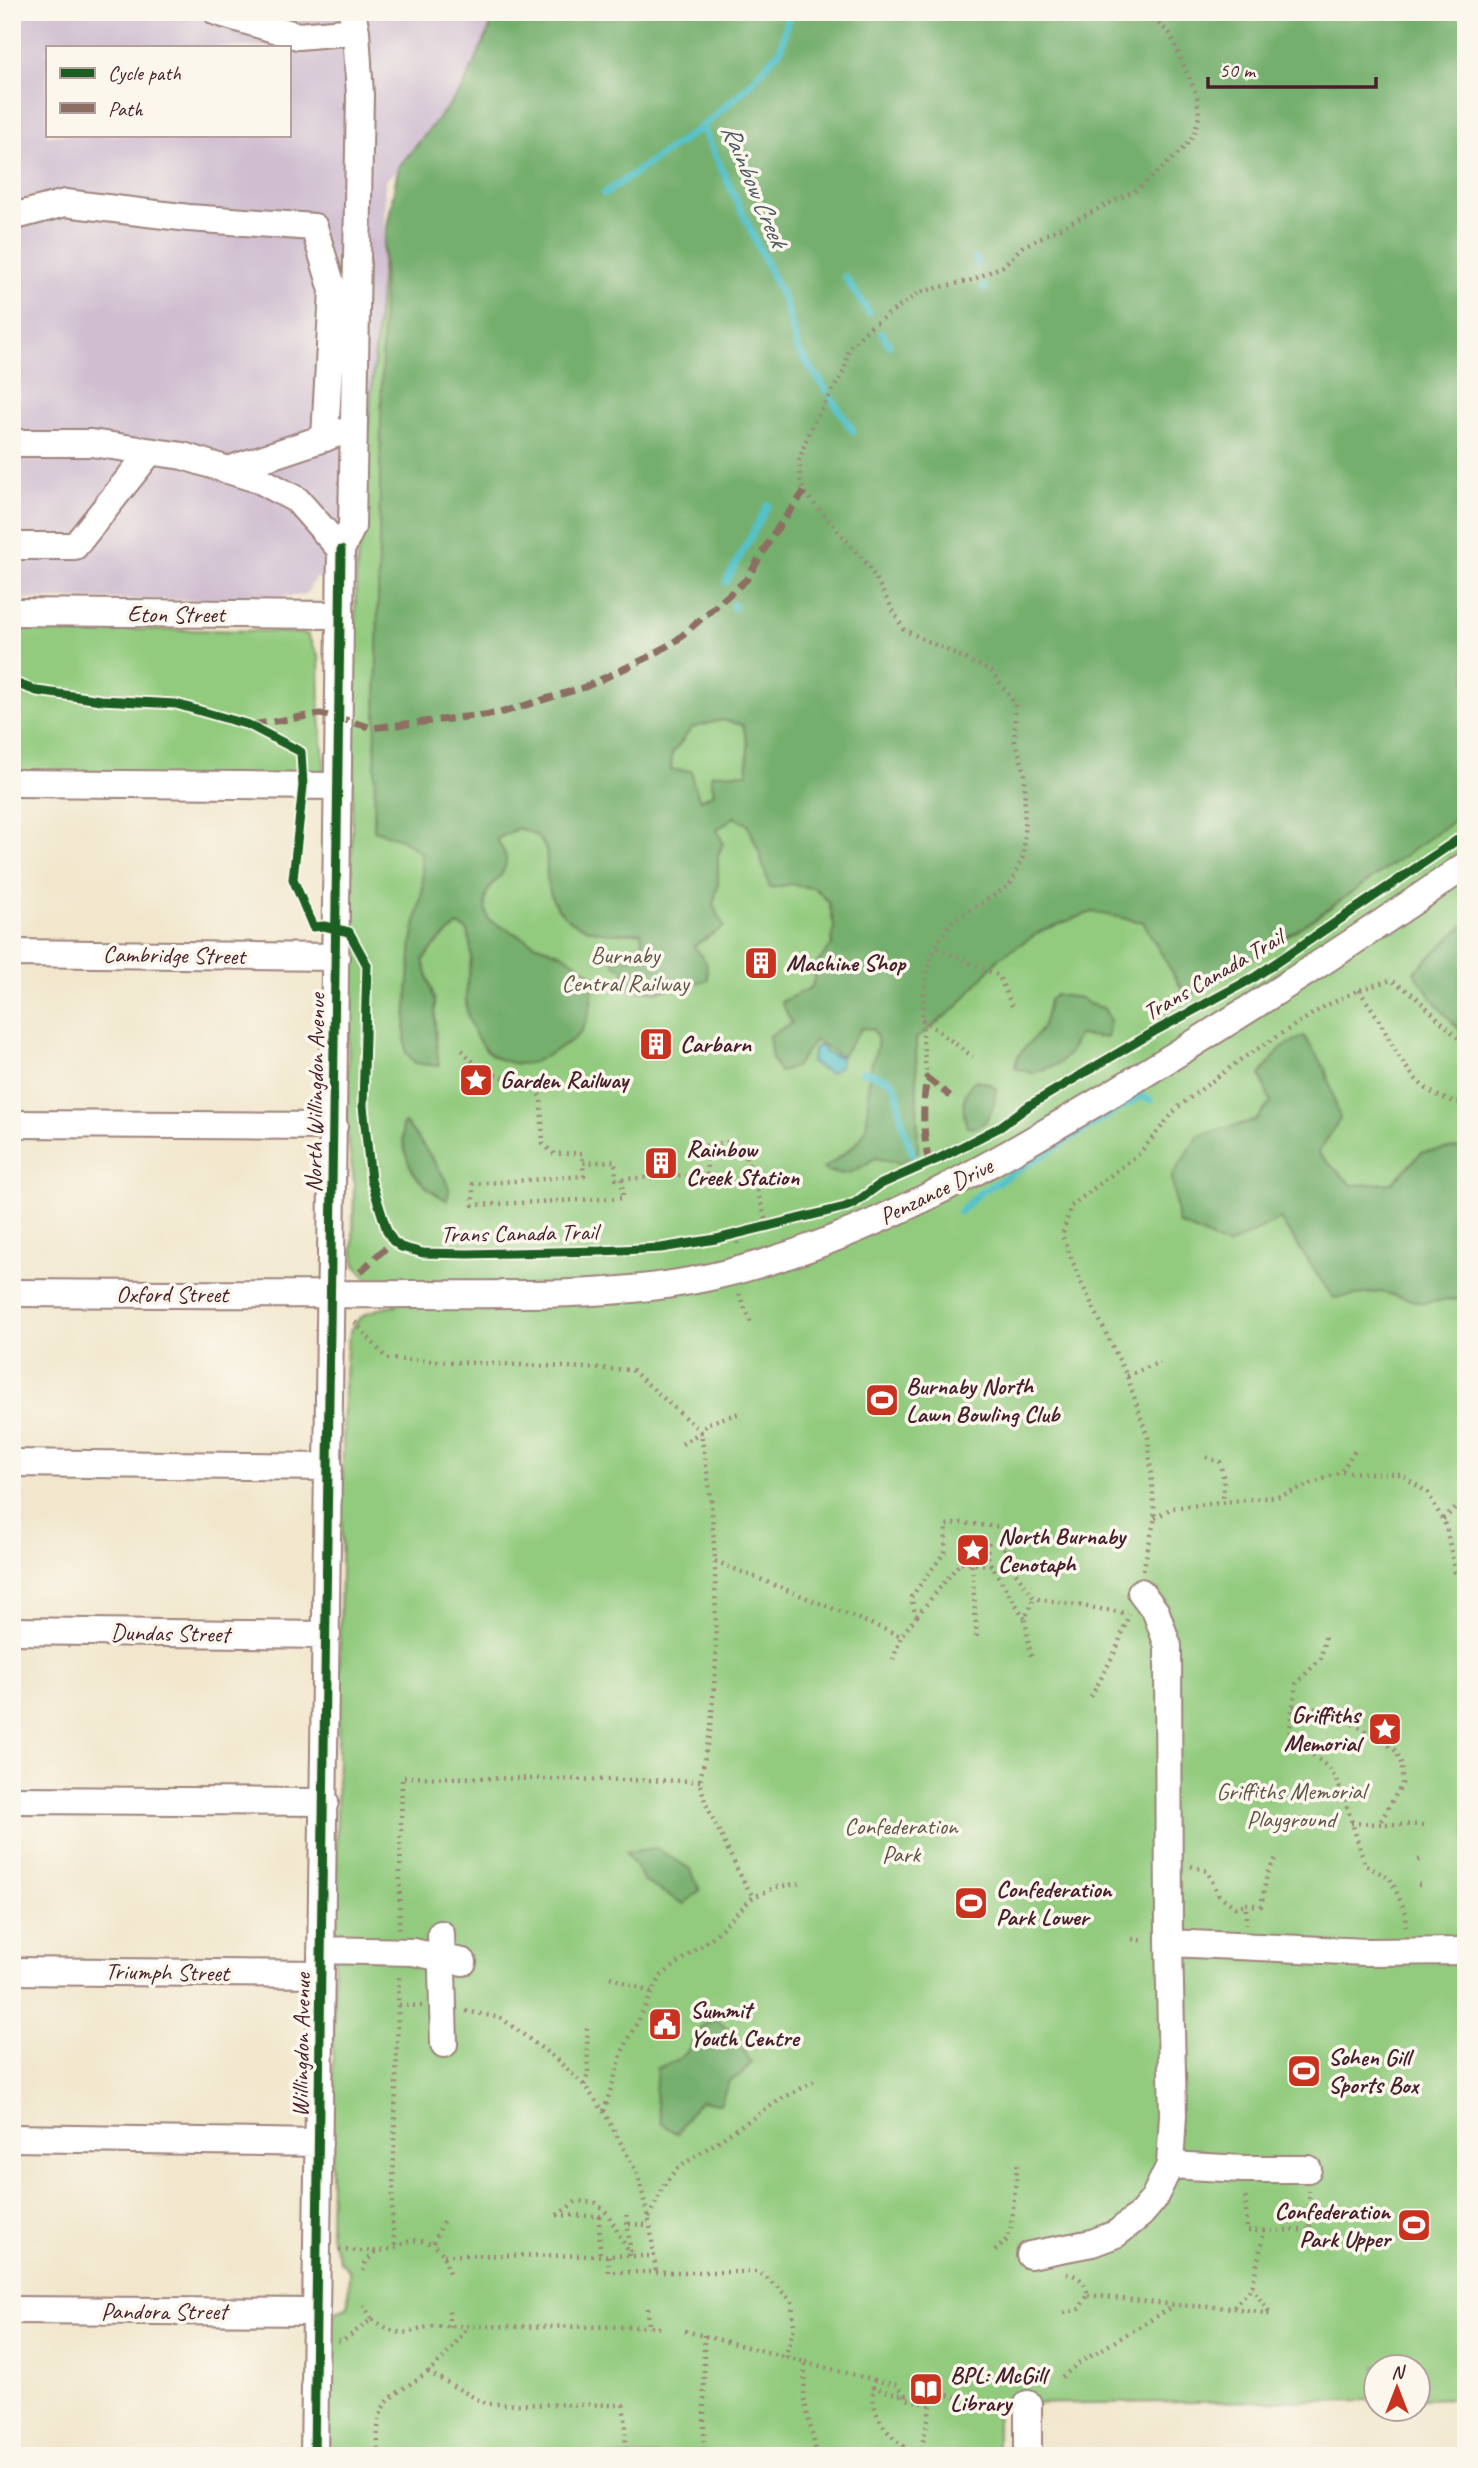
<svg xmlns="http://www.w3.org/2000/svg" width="1478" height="2468" font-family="Caveat,sans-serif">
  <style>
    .industrial { fill: #cfbdd0; fill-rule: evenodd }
    .green { fill: #92cb7e; stroke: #6e7554; stroke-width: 2 }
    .forest { fill: #75af6d; stroke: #60674c; stroke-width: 2; fill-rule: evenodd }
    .water { fill: #54c2ca; stroke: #4f707a; stroke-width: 2 }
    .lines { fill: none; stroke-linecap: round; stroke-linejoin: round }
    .stream { stroke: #54c2ca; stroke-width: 7 }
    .minor-casing { stroke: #9e837c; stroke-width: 30 }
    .path { stroke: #9e837c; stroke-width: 4.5; stroke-dasharray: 2 5; stroke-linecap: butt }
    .minor { stroke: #fff; stroke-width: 26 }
    .quiet { stroke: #8d6e63; stroke-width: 7; stroke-dasharray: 14 7; stroke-linecap: butt }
    .cycleway-casing { stroke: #fbf7ec; stroke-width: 13 }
    .cycleway { stroke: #1b5e20; stroke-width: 9 }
    .labels { text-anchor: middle; stroke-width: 7; stroke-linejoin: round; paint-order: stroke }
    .street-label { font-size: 24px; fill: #4a1f2b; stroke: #fbf7ec }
    .park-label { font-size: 24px; fill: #605344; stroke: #fbf7ec }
    .poi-label { font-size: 24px; font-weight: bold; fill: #4a1f2b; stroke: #fbf7ec; text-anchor: start }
    .water-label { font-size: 26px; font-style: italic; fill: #4e5863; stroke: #fbf7ec }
  </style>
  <rect width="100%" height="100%" fill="#fbf7ec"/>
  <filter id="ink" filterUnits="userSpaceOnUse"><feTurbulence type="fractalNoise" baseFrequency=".0143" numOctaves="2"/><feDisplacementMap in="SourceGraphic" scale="14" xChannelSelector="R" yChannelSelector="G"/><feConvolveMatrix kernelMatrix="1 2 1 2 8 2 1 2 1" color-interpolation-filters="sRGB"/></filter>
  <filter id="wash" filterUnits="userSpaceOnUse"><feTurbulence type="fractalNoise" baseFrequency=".00686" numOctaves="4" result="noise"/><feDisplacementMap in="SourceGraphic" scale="28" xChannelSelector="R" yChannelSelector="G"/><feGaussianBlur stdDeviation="1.57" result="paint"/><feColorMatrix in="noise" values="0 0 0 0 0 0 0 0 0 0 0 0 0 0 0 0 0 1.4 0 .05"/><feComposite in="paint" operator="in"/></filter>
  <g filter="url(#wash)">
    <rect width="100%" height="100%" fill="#f2e7cd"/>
    <path class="industrial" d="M12,12H516L472,95L385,181L384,244L356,580L315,578L308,591L303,595L295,596L187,600L12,599ZM47,47H289V135H47Z"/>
    <path class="green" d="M1466,12V2398L1419,2399L1418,2366H1376V2400L997,2404V2456H326L329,2323L338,2311L348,2306L349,2270L340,2261L330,2234L344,1390C349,1344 339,1311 396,1306L380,1283L367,1278L355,1265L353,1251L354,1181L347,1134L356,580L384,244Z
      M12,628L262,631L307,634L319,657L320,714L326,787L12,783Z"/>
    <path class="forest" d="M497,12H1466V812C1375,877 1284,942 1187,998L1143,922L1092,912L1043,930L999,958L957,1007L916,1039L918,1152L900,1163L875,1158C855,1171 848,1179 823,1169C838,1158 855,1148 864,1133C869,1125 868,1087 869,1074C871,1058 885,1042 872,1029L862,1028L841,1057L815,1040L795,1067L779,1072L772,1059L769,1036L792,1023L781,1002L812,987L818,962L832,945L834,925L829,903L816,889L792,884L770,888L759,852L748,825L734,817L717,830L723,843L718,855V885L713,905L724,927L694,946L706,962L708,980L656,992L626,988L624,970L614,964V959L644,958L641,932C598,937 552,929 547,877C545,861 552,851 537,837C533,832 523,830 518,828L497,839C499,844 506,853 506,859C507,884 474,882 489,920L535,944L565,955L594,976C592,994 591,1025 576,1037C569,1043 560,1047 553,1052C535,1063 524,1068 502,1060C480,1053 466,1022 466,999C466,970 477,962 467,930L458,925L439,941L423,960L435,1002V1031L439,1066L415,1063L406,1052L405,1032L412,942L423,887L421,853L401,839L374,830L384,244L398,168L463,88ZM722,720L743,725L748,745L747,773L712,774L711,778L714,793L700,800L693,782L692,771L671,770L672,754L692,728Z
      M1463,926H1466V1037L1437,1005L1414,972Z
      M1056,995L1081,998L1089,1004L1104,1008L1110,1020L1107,1038L1078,1035L1069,1054L1058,1064L1032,1073L1015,1068C1016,1051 1032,1043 1041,1029C1046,1020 1047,1010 1049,1000Z
      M1304,1036L1325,1069L1340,1119L1318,1153L1352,1185L1392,1183L1422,1152L1456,1148L1466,1150V1298L1423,1303L1381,1292L1333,1298L1280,1219L1227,1246L1178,1223L1172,1176L1199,1135L1256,1120L1271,1102L1260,1075L1282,1047Z
      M976,1080L990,1084L996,1089C995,1106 988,1131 967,1127C962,1112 961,1090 976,1080Z
      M405,1123C414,1132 447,1177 449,1189C449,1192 448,1197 447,1200C414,1184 403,1162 402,1126Z
      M656,1848L690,1869L700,1890L684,1904L645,1882L626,1852Z
      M717,2020L737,2038L751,2063L742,2074L729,2081L720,2104L700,2101L693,2108L677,2134L661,2123L655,2095L657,2068C686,2059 689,2052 702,2026Z"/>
    <path class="water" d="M818,1046L824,1048V1052L841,1058L839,1067L830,1073L811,1063L814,1048Z"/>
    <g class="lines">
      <path class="stream" d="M789,12L781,49L745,89L702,127L785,303L798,350L827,391
        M604,194L702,127
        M976,259L977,264
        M845,277L869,313
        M984,287L985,289
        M882,333L889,345
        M832,399L853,431
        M726,582L768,505
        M733,605L734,608
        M862,1072C905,1081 894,1084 902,1121C904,1132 909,1143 913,1154
        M959,1212L981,1192L1141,1096L1150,1100"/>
    </g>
  </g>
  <g filter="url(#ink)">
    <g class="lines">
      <g class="minor-casing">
        <path id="minor" d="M217,12L298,36L356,31
          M12,217L65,203L189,218L314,227L333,290L325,438
          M12,443H91L183,456L260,480L297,500L341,550
          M228,470L342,432
          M12,546H75L150,452
          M12,612L340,615
          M12,783L338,786
          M12,953L336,957
          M12,1124L334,1126
          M12,1293C146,1294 279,1295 413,1294C512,1294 614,1298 710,1277C858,1244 988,1167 1116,1091C1235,1019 1352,945 1466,865
          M12,1463L329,1467
          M12,1631L327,1635
          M12,1800L325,1802
          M441,1934L444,2044
          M1169,1943L1366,1952L1466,1951
          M322,1950L413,1952L463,1962
          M12,1971L321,1974
          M12,2138L319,2143
          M1170,2165L1243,2169H1308
          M1030,2255L1092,2243L1116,2234L1141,2214L1153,2200L1170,2165L1173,2115L1169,1943L1168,1646L1156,1612L1141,1592
          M12,2310L317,2312
          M314,2456L341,550L352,527L360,95L356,31L352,12
          M1028,2456V2404"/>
      </g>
      <path class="path" d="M1359,990C1366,1001 1374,1011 1380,1022C1400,1059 1418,1100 1466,1103
        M1012,1006L999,976L935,947L950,923L1010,885L1024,855L1025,772L1015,742V704L991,671L904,630L868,565L804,492L801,483L799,461L809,431L844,371L850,347L870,327L920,292L972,280L1003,266L1022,247L1138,189L1181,151L1193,136L1199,117L1197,95L1170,34L1146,12
        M922,1019L973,1057
        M462,1050L475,1064L493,1074L534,1088L538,1093L541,1099L543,1144L554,1154L582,1153L583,1163
        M927,1078C921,1033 919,989 935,947
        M622,1179L623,1198L473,1205V1184L584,1176L583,1163L615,1161L616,1179H622L707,1174L706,1146L734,1141C750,1154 761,1206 768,1227
        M736,1235L738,1245
        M739,1294L752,1325
        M355,1322L387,1359L632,1370L701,1432L711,1498L715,1561L716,1659L711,1727L700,1781L705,1802L738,1871L753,1897
        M1127,1376L1160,1362
        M682,1444L701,1432L708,1423L743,1412
        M1206,1457L1220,1462L1224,1480L1223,1502
        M1342,1472L1400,1474L1428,1493L1446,1526L1455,1572L1466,1582
        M1155,1518L1172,1508L1281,1496L1341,1472L1357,1447
        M1443,1519L1466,1500
        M715,1561L901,1636
        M972,1565L977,1641
        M991,1565L987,1553L989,1540H962L960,1563L991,1565L1025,1619
        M1143,1570L1155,1518L1148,1438L1127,1376L1081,1282L1062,1235L1071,1206L1140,1153L1178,1107L1240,1060L1325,1006L1359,990L1391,980L1414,995L1466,1046
        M917,1616L960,1563
        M1325,1637L1321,1658L1296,1684L1289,1735C1302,1751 1323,1758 1334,1776C1346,1798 1357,1840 1365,1865L1390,1878L1406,1913V1928
        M1031,1656L1025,1619L1034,1598
        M893,1660L901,1636L916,1617L911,1597L945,1552L946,1525L961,1523L1002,1527L1006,1559L1034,1598L1125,1613
        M1091,1697L1116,1650L1129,1614
        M1293,1706L1325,1710L1375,1735L1396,1751L1402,1765V1784L1379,1824
        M1351,1823L1423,1825
        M1418,1860H1423
        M1191,1866L1207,1871L1219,1895L1235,1907L1246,1904
        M1418,1885H1423
        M1246,1925V1904L1261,1906L1267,1874L1276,1858
        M399,1929L402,1777L700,1781
        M1132,1939L1145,1941
        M610,1977L652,1993
        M399,2005L422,2006
        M466,2011L501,2018L556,2059L584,2085L604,2112L638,2175L650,2225L656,2272
        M584,2085L588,2074L587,2028
        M604,2111L623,2050L661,1976L714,1936L753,1897L777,1887L801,1883
        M557,2215L577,2201L596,2203L607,2213L631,2256L626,2211
        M557,2215L599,2216L600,2256
        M649,2217L665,2183L678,2168L781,2099L817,2080
        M443,2222L433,2244L444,2255L450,2277
        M629,2224L649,2225
        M1264,2231L1310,2230L1309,2191
        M395,2245L392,2222L399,1975
        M339,2250C354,2250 370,2253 385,2250C408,2246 403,2235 433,2244
        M995,2251L1007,2240L1011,2227L1018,2160
        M444,2255L655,2256
        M609,2256V2272H757L764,2275L792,2301L794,2328L785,2357
        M363,2271L366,2261L377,2251
        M1088,2295L1175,2305L1232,2308L1252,2288L1264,2231H1247L1245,2192
        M363,2305L372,2319
        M648,2308L649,2327L660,2328
        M1233,2308L1271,2314L1252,2288
        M1064,2313L1079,2309L1088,2295C1085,2282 1080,2276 1067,2274
        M449,2327V2306
        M685,2331L805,2362L804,2398L817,2456
        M338,2341H343L372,2319C395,2334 402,2337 429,2326L649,2327
        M805,2362L874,2380C867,2415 891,2442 920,2456
        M428,2372L486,2404L623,2405L626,2425L625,2456
        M1062,2377L1079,2363L1174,2306
        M874,2380L897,2385L906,2399L931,2405L934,2396
        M872,2387L898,2395L944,2394L993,2407
        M920,2455L931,2405
        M378,2456C378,2440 376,2422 383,2408C391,2393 416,2382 429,2371C445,2359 457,2342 468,2326
        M704,2456V2335"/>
      <use href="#minor" class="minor"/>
      <path class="quiet" d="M252,725L320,714L339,718L372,728L500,713L585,687L651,656L677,640L747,579L774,533L804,492
        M929,1163C923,1137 922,1104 927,1078L950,1096
        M360,1272L393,1241"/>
      <g class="cycleway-casing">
        <path id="cycleway" d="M12,682L37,691L101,700L176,704L249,725L301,752L303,786L293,879L313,927L324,926L349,932L367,965L363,1106L371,1180L387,1231L393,1241L401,1247L423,1253L468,1254L601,1251L661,1248L716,1239L845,1207L855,1203L879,1185L940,1158L1000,1127L1030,1105L1157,1030L1255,977L1466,834
          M314,2456L341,550"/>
      </g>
      <use href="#cycleway" class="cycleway"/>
    </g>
  </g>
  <defs>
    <g id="building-square" transform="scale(1.75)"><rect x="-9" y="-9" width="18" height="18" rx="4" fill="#c8321e" stroke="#fbf7ec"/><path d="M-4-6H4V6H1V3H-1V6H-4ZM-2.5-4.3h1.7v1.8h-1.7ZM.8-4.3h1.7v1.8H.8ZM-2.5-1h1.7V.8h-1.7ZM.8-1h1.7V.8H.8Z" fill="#fff"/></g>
    <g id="sight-square" transform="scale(1.75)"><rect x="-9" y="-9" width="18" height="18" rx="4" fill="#c8321e" stroke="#fbf7ec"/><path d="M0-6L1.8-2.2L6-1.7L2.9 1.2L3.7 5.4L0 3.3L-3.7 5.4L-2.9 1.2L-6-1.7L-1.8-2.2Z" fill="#fff"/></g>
    <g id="stadium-square" transform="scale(1.75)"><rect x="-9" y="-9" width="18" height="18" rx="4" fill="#c8321e" stroke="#fbf7ec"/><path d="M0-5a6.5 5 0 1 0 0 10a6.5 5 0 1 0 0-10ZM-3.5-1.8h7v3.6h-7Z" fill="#fff"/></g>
    <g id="civic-square" transform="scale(1.75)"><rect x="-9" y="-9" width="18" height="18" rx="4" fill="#c8321e" stroke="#fbf7ec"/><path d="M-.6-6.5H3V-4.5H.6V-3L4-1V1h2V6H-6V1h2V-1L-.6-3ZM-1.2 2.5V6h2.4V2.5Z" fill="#fff"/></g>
    <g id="library-square" transform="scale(1.75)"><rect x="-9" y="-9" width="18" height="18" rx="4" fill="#c8321e" stroke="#fbf7ec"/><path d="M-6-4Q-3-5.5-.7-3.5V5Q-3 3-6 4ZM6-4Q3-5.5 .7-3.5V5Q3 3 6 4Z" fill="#fff"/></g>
  </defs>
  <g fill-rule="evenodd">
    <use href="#building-square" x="761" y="963"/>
    <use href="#building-square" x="656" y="1044"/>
    <use href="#sight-square" x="476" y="1080"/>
    <use href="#building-square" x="661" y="1163"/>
    <use href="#stadium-square" x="882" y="1400"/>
    <use href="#sight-square" x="973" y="1550"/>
    <use href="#sight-square" x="1385" y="1729"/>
    <use href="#stadium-square" x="971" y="1903"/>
    <use href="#civic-square" x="665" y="2024"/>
    <use href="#stadium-square" x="1304" y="2071"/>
    <use href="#stadium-square" x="1414" y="2225"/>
    <use href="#library-square" x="926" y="2389"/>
  </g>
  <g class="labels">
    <g class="street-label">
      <text x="176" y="622">Eton Street</text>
      <text transform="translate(174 955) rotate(1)" y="8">Cambridge Street</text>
      <text transform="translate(1213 975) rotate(-30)" y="8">Trans Canada Trail</text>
      <text transform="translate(315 1093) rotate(-89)" y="8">North Willingdon Avenue</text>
      <text transform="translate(936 1191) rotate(-26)" y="8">Penzance Drive</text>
      <text transform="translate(519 1233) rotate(-1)" y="8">Trans Canada Trail</text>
      <text x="172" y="1302">Oxford Street</text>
      <text transform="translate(170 1633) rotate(1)" y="8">Dundas Street</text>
      <text transform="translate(167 1972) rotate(1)" y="8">Triumph Street</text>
      <text transform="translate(301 2045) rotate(-89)" y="8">Willingdon Avenue</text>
      <text x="164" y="2319">Pandora Street</text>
    </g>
    <g class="park-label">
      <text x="625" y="963">Burnaby<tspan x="625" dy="28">Central Railway</tspan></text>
      <text x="1291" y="1799">Griffiths Memorial<tspan x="1291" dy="28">Playground</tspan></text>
      <text x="901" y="1834">Confederation<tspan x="901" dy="28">Park</tspan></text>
    </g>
    <g class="poi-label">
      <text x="786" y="971">Machine Shop</text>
      <text x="680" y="1052">Carbarn</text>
      <text x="500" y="1088">Garden Railway</text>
      <text x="686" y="1157">Rainbow<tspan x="686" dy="28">Creek Station</tspan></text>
      <text x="906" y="1394">Burnaby North<tspan x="906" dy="28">Lawn Bowling Club</tspan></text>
      <text x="998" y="1544">North Burnaby<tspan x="998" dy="28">Cenotaph</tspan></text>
      <text x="1360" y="1723" text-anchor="end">Griffiths<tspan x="1360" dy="28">Memorial</tspan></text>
      <text x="996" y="1897">Confederation<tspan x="996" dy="28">Park Lower</tspan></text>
      <text x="690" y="2018">Summit<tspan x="690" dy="28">Youth Centre</tspan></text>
      <text x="1328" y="2065">Sohen Gill<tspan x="1328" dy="28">Sports Box</tspan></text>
      <text x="1390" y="2219" text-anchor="end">Confederation<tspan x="1390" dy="28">Park Upper</tspan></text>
      <text x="950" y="2383">BPL: McGill<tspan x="950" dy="28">Library</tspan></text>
    </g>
    <g class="water-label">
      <text transform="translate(755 185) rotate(67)" y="9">Rainbow Creek</text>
    </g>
  </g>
  <rect width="1478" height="2468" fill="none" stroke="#fbf7ec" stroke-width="42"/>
  <rect x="46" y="46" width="245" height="91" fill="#fbf7ec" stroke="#b4a19f" stroke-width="2"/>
  <rect x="60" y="68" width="35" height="10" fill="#1b5e20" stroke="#b4a19f" stroke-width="2"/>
  <text x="108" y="80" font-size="21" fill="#4a1f2b">Cycle path</text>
  <rect x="60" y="103" width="35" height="10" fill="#8d6e63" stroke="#b4a19f" stroke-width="2"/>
  <text x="108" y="116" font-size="21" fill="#4a1f2b">Path</text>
  <g transform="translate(1397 2388)"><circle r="33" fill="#fbf7ec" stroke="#b4a19f" stroke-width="2"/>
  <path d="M0-5L12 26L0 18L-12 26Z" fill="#c8321e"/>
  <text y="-10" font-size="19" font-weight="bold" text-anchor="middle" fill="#4a1f2b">N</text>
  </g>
  <path d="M1208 77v10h168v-10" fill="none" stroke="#4a1f2b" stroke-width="3.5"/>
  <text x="1219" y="77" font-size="21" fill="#4a1f2b" stroke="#fbf7ec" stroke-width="5" paint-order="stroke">50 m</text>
</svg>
